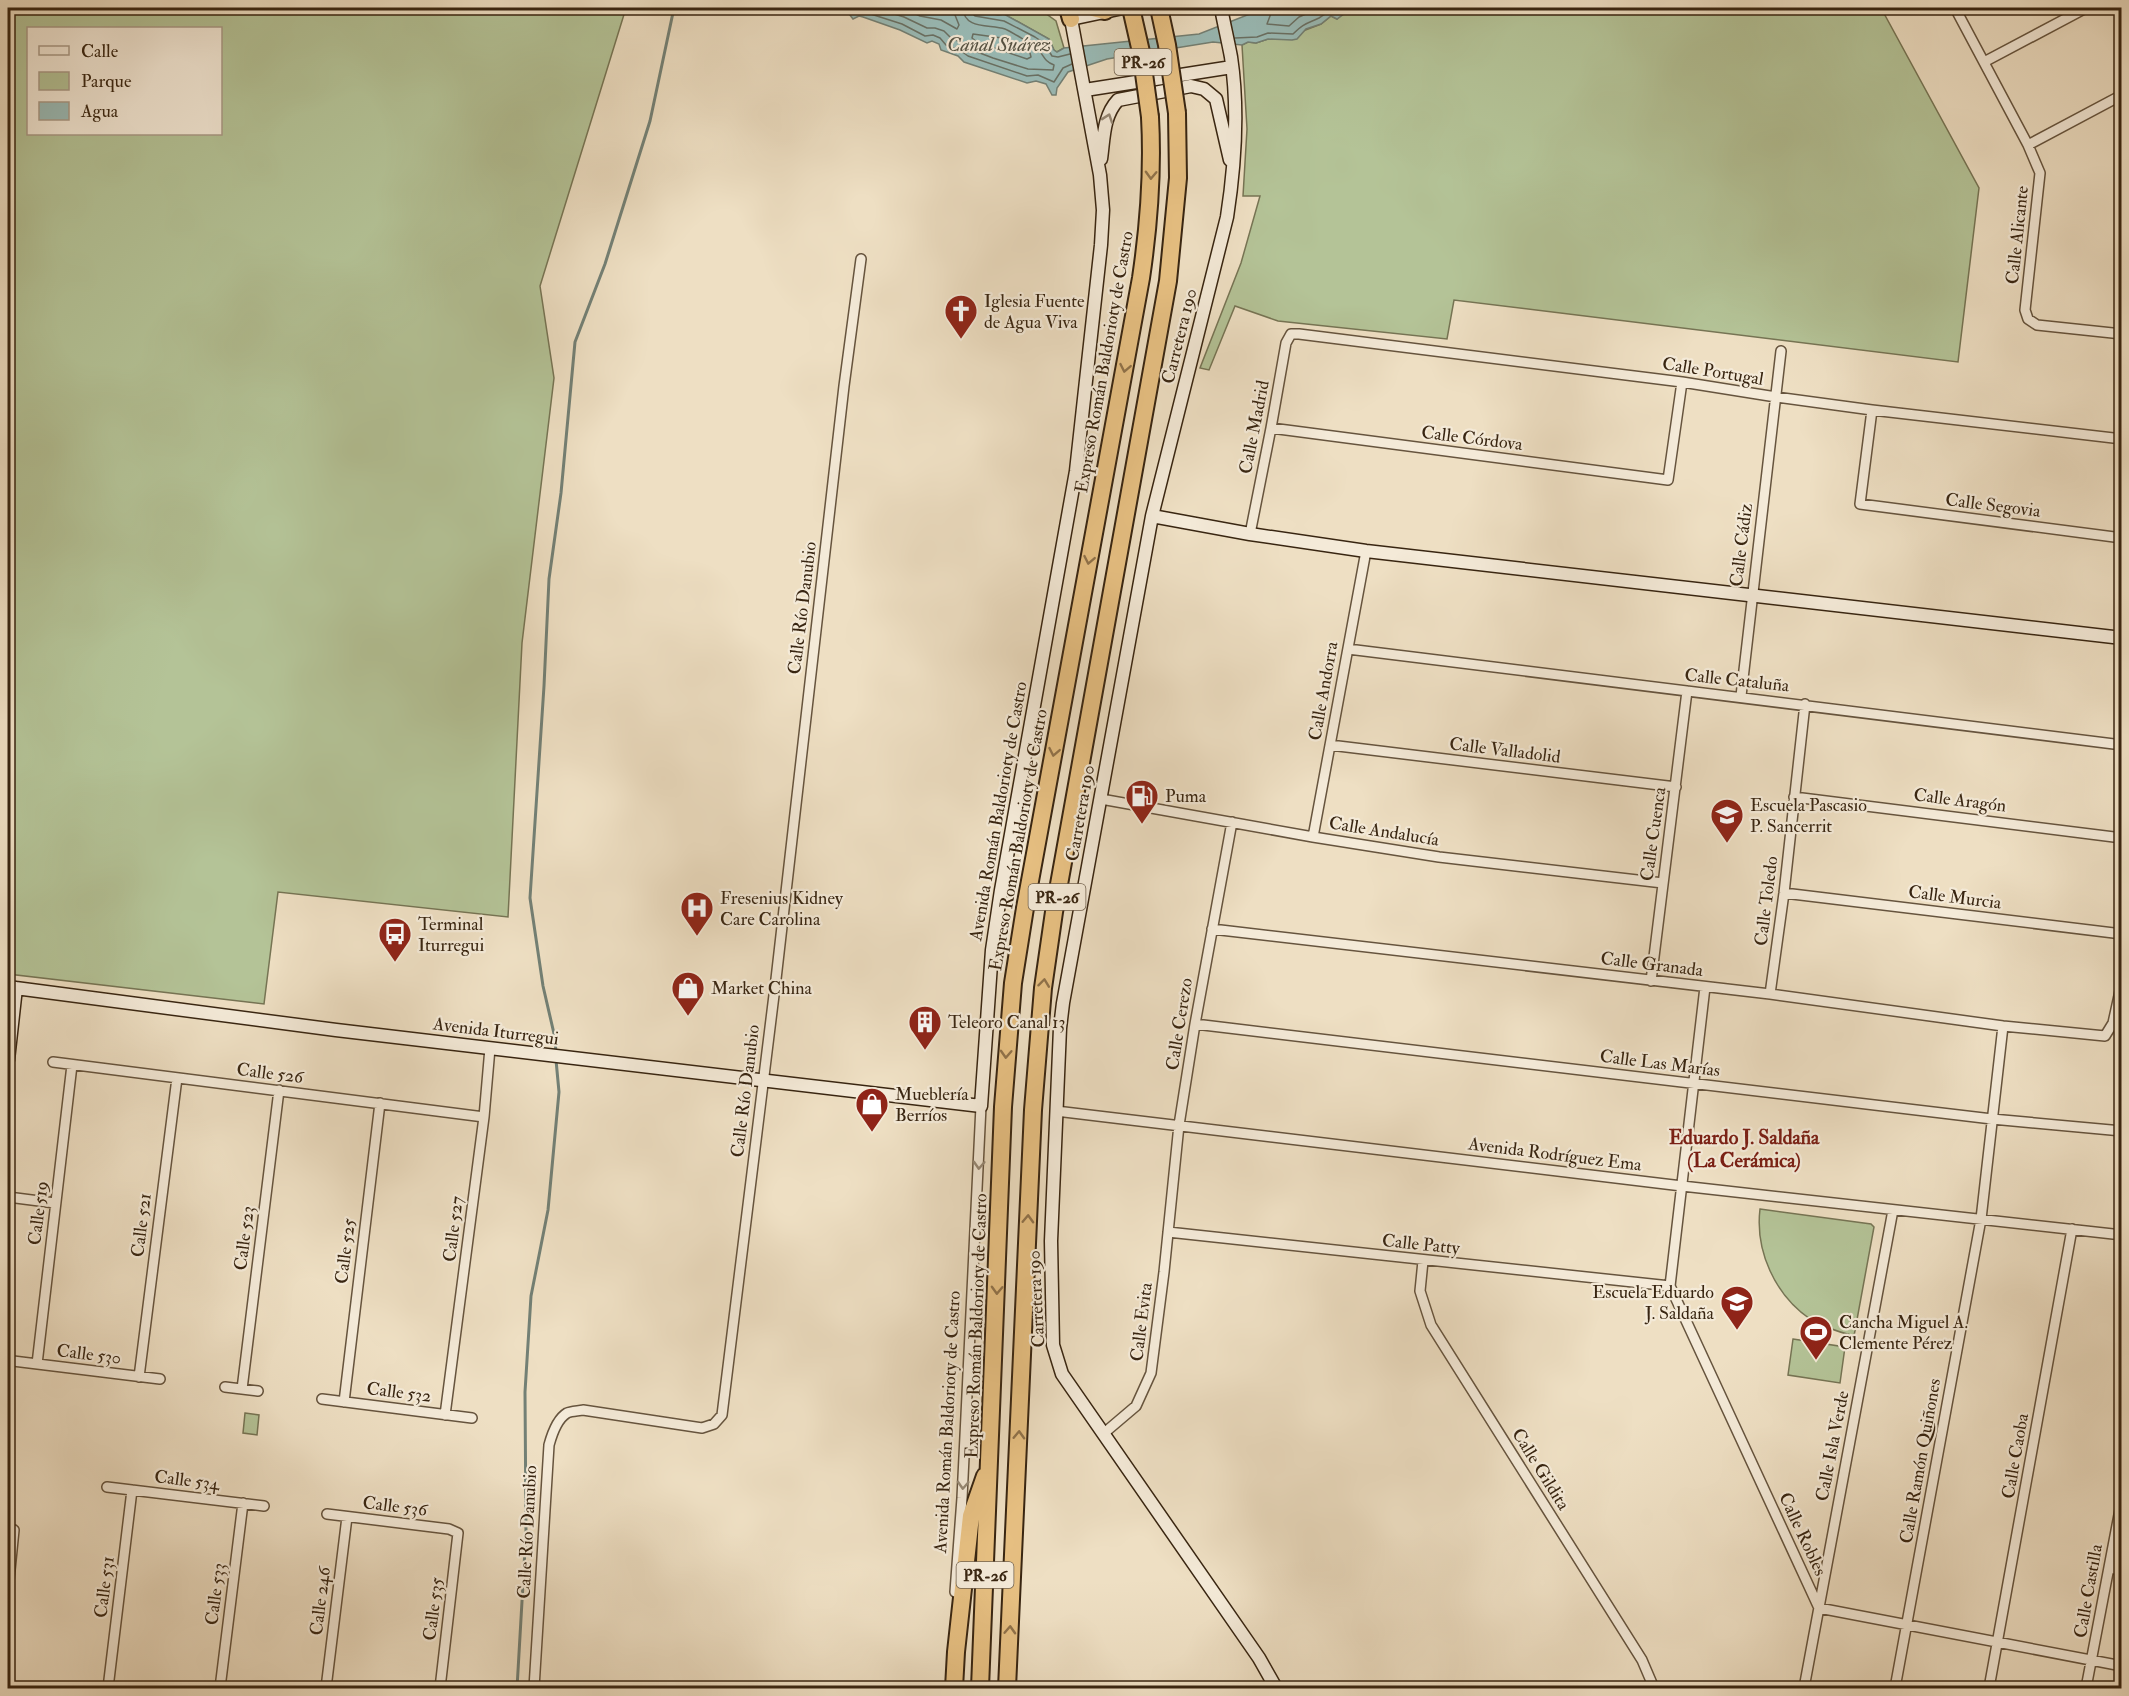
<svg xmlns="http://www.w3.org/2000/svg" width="2129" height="1696" font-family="'IM FELL Double Pica',serif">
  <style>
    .green { fill: #b4c397; stroke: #767454; stroke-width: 1.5; fill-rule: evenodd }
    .water { fill: #9abcb8; stroke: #738075; stroke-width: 1.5 }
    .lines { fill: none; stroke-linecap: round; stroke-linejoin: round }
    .shore { stroke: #697064; stroke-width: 1.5 }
    .stream { stroke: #738075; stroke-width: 3 }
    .street-casing { stroke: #66543e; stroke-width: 12 }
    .secondary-casing { stroke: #382511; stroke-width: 15 }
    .highway-casing { stroke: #382511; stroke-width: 20 }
    .street { stroke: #f4ead8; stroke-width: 9 }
    .secondary { stroke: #f4ead8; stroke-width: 12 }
    .highway { stroke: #e7c082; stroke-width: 16 }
    .highway-bridge-casing { stroke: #382511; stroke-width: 20; stroke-linecap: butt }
    .highway-bridge { stroke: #e7c082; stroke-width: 16 }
    .oneway { stroke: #968874 }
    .oneway2 { stroke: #90724a }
    .labels { text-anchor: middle; stroke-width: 4.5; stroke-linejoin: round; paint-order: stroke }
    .shield { fill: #f4ead8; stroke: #70604d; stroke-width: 1.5 }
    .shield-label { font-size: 16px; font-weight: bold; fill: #382511 }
    .street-label { font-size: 18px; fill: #382511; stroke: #f4ead8 }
    .poi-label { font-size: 18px; fill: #382511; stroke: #f4ead8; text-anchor: start }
    .water-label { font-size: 20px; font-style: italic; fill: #555243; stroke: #f4ead8 }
    .neighbourhood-label { font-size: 20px; font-weight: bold; fill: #7a1f14; stroke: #f4ead8 }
  </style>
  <rect width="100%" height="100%" fill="#eedfc3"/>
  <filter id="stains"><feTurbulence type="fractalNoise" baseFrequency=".00333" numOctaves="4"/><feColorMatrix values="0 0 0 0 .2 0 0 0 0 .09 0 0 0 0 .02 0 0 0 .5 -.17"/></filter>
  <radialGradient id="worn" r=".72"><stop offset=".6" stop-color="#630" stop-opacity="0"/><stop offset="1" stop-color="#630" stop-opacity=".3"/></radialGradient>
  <path class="green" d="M8,8H626L540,286L554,378L522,643L508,917L278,892L264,1004L8,974ZM220,28V134H28V28Z
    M963,8H1038L1056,21L1064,48L1057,52L1054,50L1049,39L1004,14L998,15Z
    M1349,8H1881L1979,188L1958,362L1454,300L1447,339L1278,321L1235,306L1209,370L1200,368L1241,263L1260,196H1243L1247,129L1242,45L1248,42L1256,43L1268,39H1282L1321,24L1331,16L1337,19Z
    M1760,1209L1871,1224L1874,1227L1854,1336C1839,1332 1823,1327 1810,1319C1775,1295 1755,1251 1760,1209Z
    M1793,1339L1845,1347L1840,1383L1788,1375Z
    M245,1413L259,1415L257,1435L243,1433Z"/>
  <path class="water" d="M819,8H963L998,15L1004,14L1049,39L1054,50L1057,52L1064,48L1199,34L1265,8H1352L1337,19L1331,16L1321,24L1306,29L1297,39L1292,40L1268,39L1256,43L1248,42L1242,45L1213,42L1107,59L1068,72L1057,88L1056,95H1052L1046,84L1036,81L1027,83L964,62L958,56L941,50L939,44L932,41L927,43L900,30L863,17L859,16L853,19L846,10Z"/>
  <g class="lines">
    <path class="shore" d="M852,8L902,24L925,36L933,35L940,38L946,45L961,51L968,56L1027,76L1038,75L1054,82L1063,68L1072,64
      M875,8L904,17L927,28H935L944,31L951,38L965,44L972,50L993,58L1028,69L1053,70L1054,65C1044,61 1044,56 1038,49C1037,47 1008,30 1005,29C990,24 964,30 963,8
      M903,8L920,16L941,20L957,29L959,25L955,15L954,8
      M970,8L971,12L975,16L1004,21L1035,37L1044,43L1052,56L1058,57L1070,54
      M1273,8L1267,24L1289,26L1299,17L1320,8
      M973,34L1002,38L1030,53L1031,57L1027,59L977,42L972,38Z
      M1235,38L1257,37L1268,33L1293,34C1304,23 1306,24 1319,18C1326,14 1328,10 1337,11L1340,8"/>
    <path class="stream" d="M556,1054L555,1038L543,986L530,898L544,686L549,579L561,493L575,342L605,264L650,121L674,8
      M517,1688L526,1532L525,1392L531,1296L548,1210L559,1092L556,1060"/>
    <g class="street-casing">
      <path id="street" d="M1955,8L2028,145L2040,173L2025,310L2028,319L2037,325L2122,334
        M1984,62L2086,8
        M2028,145L2122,95
        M2119,334L2122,318
        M1872,410L1860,504L2122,538
        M1271,428L1668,480L1682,382
        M1250,534L1271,428L1286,343L1291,334H1299L1682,382L1776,397L1872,410L2122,439
        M1348,649L2122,745
        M1741,696L1781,351
        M1330,745L1676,787
        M1794,797L2122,838
        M1101,799L1313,837L1439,857L1663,883
        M1313,837L1366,551
        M1784,893L2122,934
        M1212,929L1770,994L2003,1026L2105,1036L2113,1023L2122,982
        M1651,981L1687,691
        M1705,987L1670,1286L1819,1608L2122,1666
        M1770,994L1784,893L1805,704
        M1195,1024L1992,1119L2122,1131
        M53,1062L484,1117
        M1056,1111L1682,1186L2122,1235
        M8,1197L55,1203
        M1168,1232L1670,1286
        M1423,1261L1420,1291L1431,1325L1642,1660L1654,1688
        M13,1361L160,1379
        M37,1364L72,1065
        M139,1377L177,1078
        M225,1387L258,1391
        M242,1389L279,1090
        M322,1399L472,1418
        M344,1402L380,1103
        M445,1415L484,1117L490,1048
        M1103,1434L1136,1406L1151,1373L1164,1272L1179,1125L1195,1024L1232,822
        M107,1487L264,1506
        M327,1514L449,1529L458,1533L440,1688
        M2109,1568L2122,1570
        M8,1590L14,1530
        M955,1592L962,1498L981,1106
        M108,1688L132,1490
        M220,1688L243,1503
        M326,1688L347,1517
        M534,1688L549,1445C552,1434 557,1419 567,1413C571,1411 579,1411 583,1410L702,1428L714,1424L722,1415L776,979L844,386L861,259
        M1804,1688L1893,1210
        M1895,1688L1981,1219L2003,1026
        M1989,1688L2072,1229
        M2086,1688L2122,1499"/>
    </g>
    <g class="secondary-casing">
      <path id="secondary" d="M1221,8C1224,24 1228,41 1231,57C1239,110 1235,165 1227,217L1152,516L1063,1003L1060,1028L1051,1241L1053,1345L1062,1374L1259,1658L1276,1688
        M1071,19L1123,8
        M1085,90L1232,67
        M1101,159C1104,138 1103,116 1118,100L1191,86L1204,89L1216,99L1230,160
        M1152,516L1250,534L1366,551L2122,638
        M8,987L336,1030L981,1106L992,950L1001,890L1076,471L1101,245L1103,210L1100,175L1071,19
        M8,1060L16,988"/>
    </g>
    <g class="highway-casing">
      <path id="highway" d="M1068,8L1071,19
        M1093,8L1105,11
        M954,1688L956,1652L971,1516L985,1476
        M980,1688L1003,1107L1013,983L1025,908L1141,278C1149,224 1153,171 1150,117
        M1007,1688L1033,1110L1043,988L1054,912L1168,281L1178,178L1177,113"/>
    </g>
    <use href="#street" class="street"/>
    <use href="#secondary" class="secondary"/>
    <use href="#highway" class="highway"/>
    <g class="highway-bridge-casing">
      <path id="highway-bridge" d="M1131,8L1141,52L1150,117
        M1159,8L1167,45L1177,113"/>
    </g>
    <use href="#highway-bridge" class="highway-bridge"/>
  </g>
  <defs><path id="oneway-chevron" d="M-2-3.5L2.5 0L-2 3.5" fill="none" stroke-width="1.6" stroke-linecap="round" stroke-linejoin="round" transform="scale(1.5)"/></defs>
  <g class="oneway">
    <use href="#oneway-chevron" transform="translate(1108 118) rotate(-71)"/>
    <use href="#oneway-chevron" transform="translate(979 1165) rotate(93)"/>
    <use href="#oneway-chevron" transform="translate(963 1485) rotate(93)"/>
  </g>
  <g class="oneway2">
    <use href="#oneway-chevron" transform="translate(1151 175) rotate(92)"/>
    <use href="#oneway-chevron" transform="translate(1125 368) rotate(101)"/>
    <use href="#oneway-chevron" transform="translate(1089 560) rotate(101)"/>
    <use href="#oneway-chevron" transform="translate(1054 752) rotate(101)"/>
    <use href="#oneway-chevron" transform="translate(1044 983) rotate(-83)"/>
    <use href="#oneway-chevron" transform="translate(1006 1054) rotate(93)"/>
    <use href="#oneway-chevron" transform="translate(1028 1219) rotate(-88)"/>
    <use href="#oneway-chevron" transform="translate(997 1290) rotate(92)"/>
    <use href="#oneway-chevron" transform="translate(1019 1435) rotate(-88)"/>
    <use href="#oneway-chevron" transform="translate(1010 1630) rotate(-87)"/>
  </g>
  <defs>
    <g id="church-pin" transform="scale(1.725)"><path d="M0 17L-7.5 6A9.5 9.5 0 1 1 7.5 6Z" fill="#8f2418" stroke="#f4ead8"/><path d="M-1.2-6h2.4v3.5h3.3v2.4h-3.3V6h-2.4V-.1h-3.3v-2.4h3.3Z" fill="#fff"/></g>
    <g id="fuel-pin" transform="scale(1.725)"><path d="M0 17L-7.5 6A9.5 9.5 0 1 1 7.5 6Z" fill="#8f2418" stroke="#f4ead8"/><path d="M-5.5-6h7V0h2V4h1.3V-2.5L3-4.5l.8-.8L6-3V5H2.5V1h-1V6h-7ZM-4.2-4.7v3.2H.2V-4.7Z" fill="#fff"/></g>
    <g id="school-pin" transform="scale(1.725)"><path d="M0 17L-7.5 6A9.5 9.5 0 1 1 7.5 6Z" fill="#8f2418" stroke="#f4ead8"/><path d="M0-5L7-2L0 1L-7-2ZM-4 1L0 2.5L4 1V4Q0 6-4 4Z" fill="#fff"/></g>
    <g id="hospital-pin" transform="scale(1.725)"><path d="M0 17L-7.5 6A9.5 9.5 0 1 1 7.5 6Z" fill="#8f2418" stroke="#f4ead8"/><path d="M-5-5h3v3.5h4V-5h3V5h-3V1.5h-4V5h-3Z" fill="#fff"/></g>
    <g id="bus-pin" transform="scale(1.725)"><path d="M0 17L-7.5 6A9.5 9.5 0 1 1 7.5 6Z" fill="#8f2418" stroke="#f4ead8"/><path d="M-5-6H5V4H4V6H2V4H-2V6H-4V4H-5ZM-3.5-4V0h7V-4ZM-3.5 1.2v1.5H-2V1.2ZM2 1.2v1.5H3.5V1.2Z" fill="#fff"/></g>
    <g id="shop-pin" transform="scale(1.725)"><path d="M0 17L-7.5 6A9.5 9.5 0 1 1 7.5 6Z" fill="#8f2418" stroke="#f4ead8"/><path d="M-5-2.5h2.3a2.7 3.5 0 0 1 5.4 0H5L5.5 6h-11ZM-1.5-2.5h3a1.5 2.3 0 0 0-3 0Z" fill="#fff"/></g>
    <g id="building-pin" transform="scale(1.725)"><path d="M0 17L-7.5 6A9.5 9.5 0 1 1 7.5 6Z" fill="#8f2418" stroke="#f4ead8"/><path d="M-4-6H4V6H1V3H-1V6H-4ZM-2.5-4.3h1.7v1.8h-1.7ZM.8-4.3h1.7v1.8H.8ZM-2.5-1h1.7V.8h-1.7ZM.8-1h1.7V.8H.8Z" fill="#fff"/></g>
    <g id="stadium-pin" transform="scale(1.725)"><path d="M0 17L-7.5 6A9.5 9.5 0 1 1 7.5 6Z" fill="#8f2418" stroke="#f4ead8"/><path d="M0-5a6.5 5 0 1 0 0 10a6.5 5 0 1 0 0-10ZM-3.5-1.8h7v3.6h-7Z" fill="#fff"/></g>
  </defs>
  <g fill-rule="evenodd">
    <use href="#church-pin" x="961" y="311"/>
    <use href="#fuel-pin" x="1142" y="796"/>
    <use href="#school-pin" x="1727" y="815"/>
    <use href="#hospital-pin" x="697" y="908"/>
    <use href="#bus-pin" x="395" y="934"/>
    <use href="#shop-pin" x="688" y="988"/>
    <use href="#building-pin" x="925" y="1022"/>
    <use href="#shop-pin" x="872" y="1104"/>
    <use href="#school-pin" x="1737" y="1302"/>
    <use href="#stadium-pin" x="1816" y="1332"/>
  </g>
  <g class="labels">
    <g class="shield">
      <rect x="1114.5" y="49" width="57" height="26" rx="4.5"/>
      <rect x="1028.5" y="884" width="57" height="26" rx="4.5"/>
      <rect x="956.5" y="1562" width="57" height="26" rx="4.5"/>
    </g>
    <g class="shield-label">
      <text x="1143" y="68">PR-26</text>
      <text x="1057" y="903">PR-26</text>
      <text x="985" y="1581">PR-26</text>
    </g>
    <g class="street-label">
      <text transform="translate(2017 235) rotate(-84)" y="6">Calle Alicante</text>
      <text transform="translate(1179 336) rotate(-76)" y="6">Carretera 190</text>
      <text transform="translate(1104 362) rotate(-80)" y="6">Expreso Román Baldorioty de Castro</text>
      <text transform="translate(1713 371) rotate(9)" y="6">Calle Portugal</text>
      <text transform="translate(1254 427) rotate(-79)" y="6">Calle Madrid</text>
      <text transform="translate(1472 438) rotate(7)" y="6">Calle Córdova</text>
      <text transform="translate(1993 505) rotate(7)" y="6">Calle Segovia</text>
      <text transform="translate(1741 545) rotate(-83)" y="6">Calle Cádiz</text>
      <text transform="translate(802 608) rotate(-83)" y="6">Calle Río Danubio</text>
      <text transform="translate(1737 680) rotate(6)" y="6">Calle Cataluña</text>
      <text transform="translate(1323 691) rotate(-80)" y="6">Calle Andorra</text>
      <text transform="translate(1505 750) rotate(7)" y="6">Calle Valladolid</text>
      <text transform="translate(1960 800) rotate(7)" y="6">Calle Aragón</text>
      <text transform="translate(998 811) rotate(-80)" y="6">Avenida Román Baldorioty de Castro</text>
      <text transform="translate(1080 813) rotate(-80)" y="6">Carretera 190</text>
      <text transform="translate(1384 831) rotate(9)" y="6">Calle Andalucía</text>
      <text transform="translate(1653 834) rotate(-82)" y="6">Calle Cuenca</text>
      <text transform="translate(1018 840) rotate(-80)" y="6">Expreso Román Baldorioty de Castro</text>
      <text transform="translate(1955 897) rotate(7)" y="6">Calle Murcia</text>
      <text transform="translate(1766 901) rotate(-83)" y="6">Calle Toledo</text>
      <text transform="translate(1652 964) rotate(7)" y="6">Calle Granada</text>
      <text transform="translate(1179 1024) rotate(-81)" y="6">Calle Cerezo</text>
      <text transform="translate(496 1031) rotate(7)" y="6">Avenida Iturregui</text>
      <text transform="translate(1660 1063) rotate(7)" y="6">Calle Las Marías</text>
      <text transform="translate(270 1073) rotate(7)" y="6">Calle 526</text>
      <text transform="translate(745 1091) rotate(-83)" y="6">Calle Río Danubio</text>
      <text transform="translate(1555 1154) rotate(7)" y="6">Avenida Rodríguez Ema</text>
      <text transform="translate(38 1213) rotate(-83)" y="6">Calle 519</text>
      <text transform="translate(141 1225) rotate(-83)" y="6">Calle 521</text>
      <text transform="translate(453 1229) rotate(-83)" y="6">Calle 527</text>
      <text transform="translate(244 1238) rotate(-83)" y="6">Calle 523</text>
      <text transform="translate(1421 1244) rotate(6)" y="6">Calle Patty</text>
      <text transform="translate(345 1251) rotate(-83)" y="6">Calle 525</text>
      <text transform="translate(1036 1299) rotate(-93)" y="6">Carretera 190</text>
      <text transform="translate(1141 1322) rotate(-83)" y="6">Calle Evita</text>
      <text transform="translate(976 1326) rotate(-88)" y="6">Expreso Román Baldorioty de Castro</text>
      <text transform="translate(89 1354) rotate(7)" y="6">Calle 530</text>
      <text transform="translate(399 1392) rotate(7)" y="6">Calle 532</text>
      <text transform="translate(947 1422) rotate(-87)" y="6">Avenida Román Baldorioty de Castro</text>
      <text transform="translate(1832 1446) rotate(-79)" y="6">Calle Isla Verde</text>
      <text transform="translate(2015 1456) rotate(-80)" y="6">Calle Caoba</text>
      <text transform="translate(1920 1461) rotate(-80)" y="6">Calle Ramón Quiñones</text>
      <text transform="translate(1541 1469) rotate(58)" y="6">Calle Gildita</text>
      <text transform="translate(187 1480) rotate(7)" y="6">Calle 534</text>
      <text transform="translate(395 1506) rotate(7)" y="6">Calle 536</text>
      <text transform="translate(527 1532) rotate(-87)" y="6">Calle Río Danubio</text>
      <text transform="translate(1803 1534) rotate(65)" y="6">Calle Robles</text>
      <text transform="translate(104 1587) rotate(-83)" y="6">Calle 531</text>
      <text transform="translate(2088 1591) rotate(-80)" y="6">Calle Castilla</text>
      <text transform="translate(215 1594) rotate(-83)" y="6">Calle 533</text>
      <text transform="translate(320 1601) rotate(-83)" y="6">Calle 246</text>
      <text transform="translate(433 1609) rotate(-83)" y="6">Calle 535</text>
    </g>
    <g class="poi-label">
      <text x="984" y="307">Iglesia Fuente<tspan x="984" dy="21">de Agua Viva</tspan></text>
      <text x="1165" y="802">Puma</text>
      <text x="1750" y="811">Escuela Pascasio<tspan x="1750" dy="21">P. Sancerrit</tspan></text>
      <text x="720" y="904">Fresenius Kidney<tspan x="720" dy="21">Care Carolina</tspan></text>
      <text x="418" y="930">Terminal<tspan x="418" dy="21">Iturregui</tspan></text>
      <text x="711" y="994">Market China</text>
      <text x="948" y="1028">Teleoro Canal 13</text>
      <text x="895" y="1100">Mueblería<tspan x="895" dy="21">Berríos</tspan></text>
      <text x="1714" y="1298" text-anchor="end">Escuela Eduardo<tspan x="1714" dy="21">J. Saldaña</tspan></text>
      <text x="1839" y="1328">Cancha Miguel A.<tspan x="1839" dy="21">Clemente Pérez</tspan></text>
    </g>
    <g class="water-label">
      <text x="999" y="51">Canal Suárez</text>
    </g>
    <g class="neighbourhood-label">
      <text x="1744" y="1144">Eduardo J. Saldaña<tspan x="1744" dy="23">(La Cerámica)</tspan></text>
    </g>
  </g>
  <rect width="2129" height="1696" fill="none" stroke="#eedfc3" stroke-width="30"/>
  <rect x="9" y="9" width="2111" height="1678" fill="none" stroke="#382511" stroke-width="3"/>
  <rect x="15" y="15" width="2099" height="1666" fill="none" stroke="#382511" stroke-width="1.5"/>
  <rect x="27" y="27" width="195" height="108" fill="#f4ead8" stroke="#a99b88" stroke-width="1.5"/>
  <rect x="39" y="46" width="30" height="9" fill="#f4ead8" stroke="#a99b88" stroke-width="1.5"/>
  <text x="81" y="57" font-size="18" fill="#382511">Calle</text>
  <rect x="39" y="72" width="30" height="18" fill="#b4c397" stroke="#a99b88" stroke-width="1.5"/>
  <text x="81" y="87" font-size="18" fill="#382511">Parque</text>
  <rect x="39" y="102" width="30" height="18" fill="#9abcb8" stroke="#a99b88" stroke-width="1.5"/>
  <text x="81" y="117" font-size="18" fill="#382511">Agua</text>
  <rect width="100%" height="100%" filter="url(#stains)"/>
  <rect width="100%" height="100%" fill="url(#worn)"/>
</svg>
